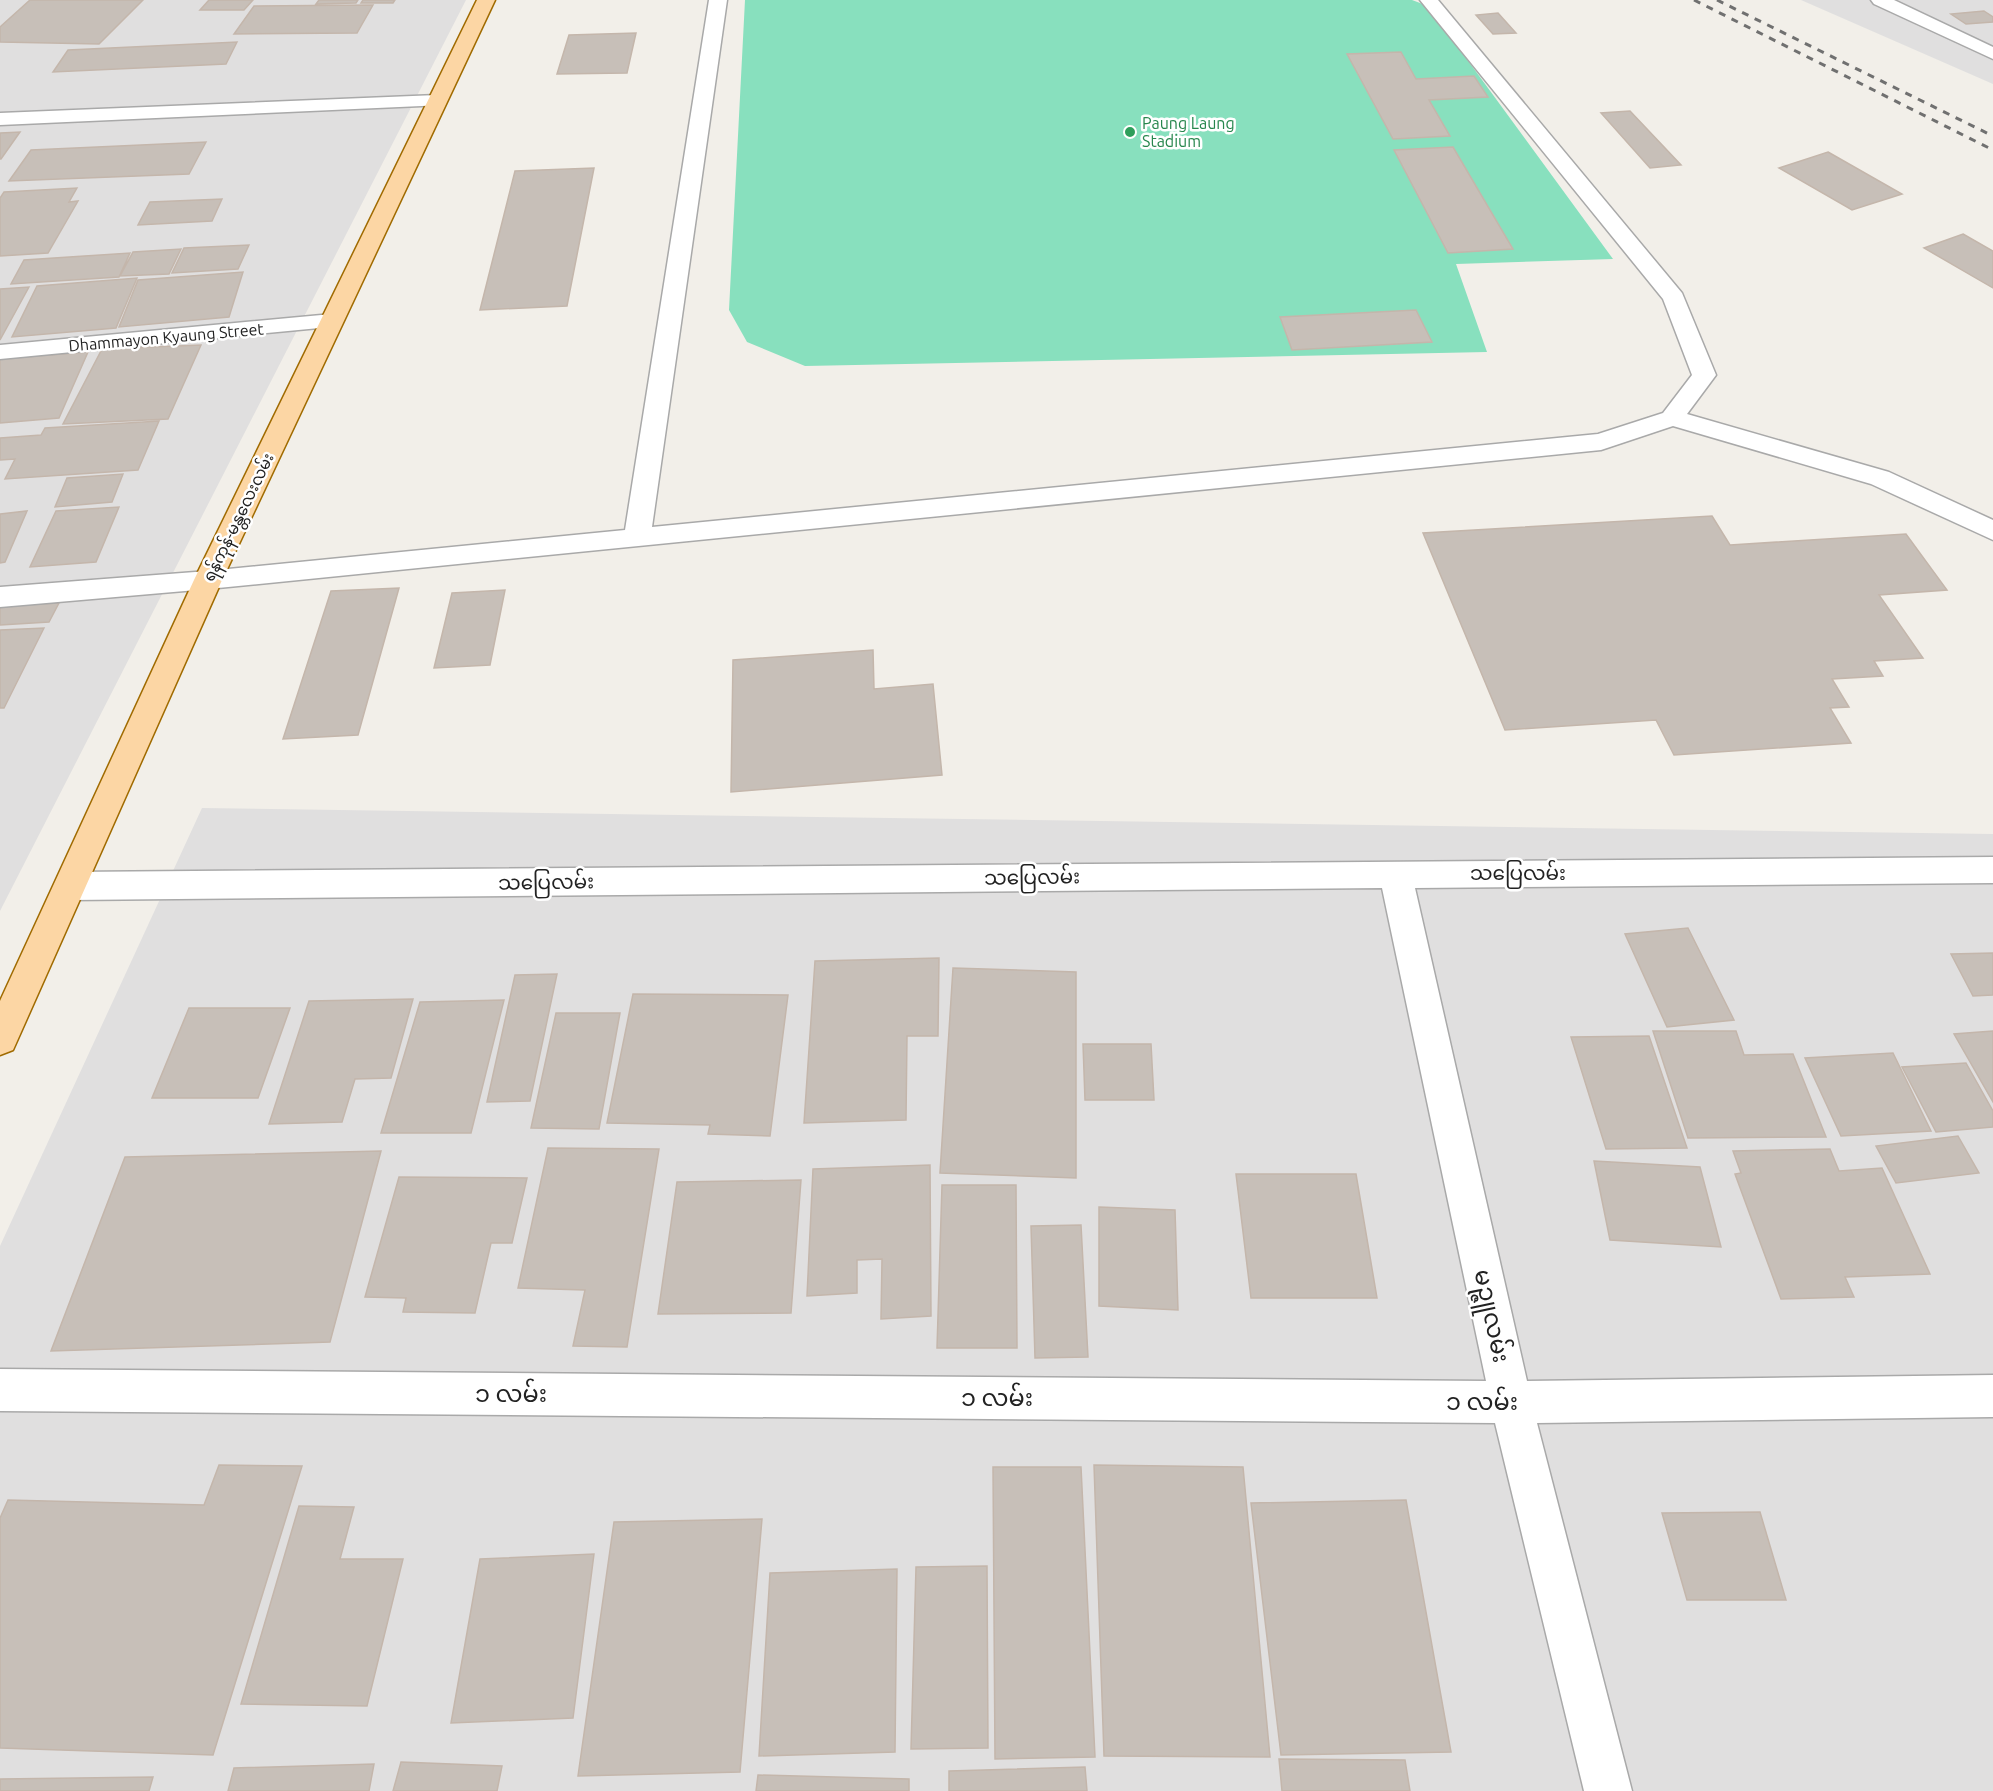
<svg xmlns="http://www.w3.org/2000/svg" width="1993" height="1791" font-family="Ubuntu,'Noto Sans Myanmar',sans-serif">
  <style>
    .residential { fill: #e0dfdf }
    .pitch { fill: #88e0be }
    .building { fill: #c7bfb8; stroke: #c4b6ab; stroke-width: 1.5 }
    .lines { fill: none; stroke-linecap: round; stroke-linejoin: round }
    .lane-casing { stroke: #a9a9a9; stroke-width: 3 }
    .street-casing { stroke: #a9a9a9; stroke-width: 3 }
    .primary-casing { stroke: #a06b00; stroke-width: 3 }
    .lane { fill: #fff; fill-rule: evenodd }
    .street { fill: #fff; fill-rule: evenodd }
    .primary { fill: #fcd6a4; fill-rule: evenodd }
    .rail { stroke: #707070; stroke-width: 3; stroke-dasharray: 7 7; stroke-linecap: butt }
    .leisure-dot { fill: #2e9e5b; stroke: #fff; stroke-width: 2 }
    .labels { text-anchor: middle; stroke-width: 5; stroke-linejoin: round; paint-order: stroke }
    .far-leisure-label { font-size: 16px; fill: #27864d; stroke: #fff; text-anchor: start }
    .far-street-label { font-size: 16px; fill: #222; stroke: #fff }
    .street-label { font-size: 20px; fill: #222; stroke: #fff }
    .near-street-label { font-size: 24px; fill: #222; stroke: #fff }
  </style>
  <rect width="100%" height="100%" fill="#f2efe9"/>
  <path class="residential" d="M0,0H466L0,911Z
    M1801,0H1993V84Z
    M202,808L1993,834V1791H0V1246Z"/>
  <path class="pitch" d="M745,0H1412L1428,6L1613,259L1456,264L1487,352L805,366L747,342L729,310Z"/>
  <path class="building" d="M30,0H143L99,44L0,42V27Z
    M209,0H253L244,10H200Z
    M319,0H358L356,3L316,4Z
    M363,0H395L393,3H361Z
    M373,5L357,33L234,34L254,6Z
    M1984,11L1993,17V22L1966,24L1951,14Z
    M1498,13L1516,33L1493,34L1476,15Z
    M636,33L627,73L557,74L569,35Z
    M237,42L226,64L53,72L68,50Z
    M1401,52L1416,79L1474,76L1488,97L1429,100L1450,136L1393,139L1347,54Z
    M1630,111L1681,165L1650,168L1601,113Z
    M20,132L1,159H0V133Z
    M206,142L189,174L9,181L31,150Z
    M1453,147L1513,249L1448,253L1394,150Z
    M1828,152L1902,194L1852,210L1779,168Z
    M594,168L567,306L480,310L515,171Z
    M77,188L69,202L78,201L48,253L0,256V198L4,192Z
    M222,199L212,221L138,225L150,202Z
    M1963,234L1993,251V288L1924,248Z
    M249,245L238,269L172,273L184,248Z
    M181,249L169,274L120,276L133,252Z
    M130,253L119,277L11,284L24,260Z
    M243,272L229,317L119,327L138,280Z
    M137,278L116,328L12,337L37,286Z
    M29,287L0,340V289Z
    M1416,310L1432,342L1292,350L1280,317Z
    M201,345L168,419L63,424L102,349Z
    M88,352L59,418L0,423V359Z
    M159,421L138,470L5,479L15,459L0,460V438L41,435L45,428Z
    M123,474L112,502L55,507L67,478Z
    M119,507L96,562L30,567L56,511Z
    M27,511L5,562L0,563V514Z
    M1712,516L1730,545L1906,534L1947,590L1879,595L1923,658L1874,661L1883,676L1832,679L1849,707L1830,708L1851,743L1674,755L1656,720L1505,730L1423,533Z
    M399,588L358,735L283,739L331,591Z
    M505,590L490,665L434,668L452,593Z
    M59,603L49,622L0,625V606Z
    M44,628L4,708H0V630Z
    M873,650L874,689L933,684L942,775L731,792L733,660Z
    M1688,928L1734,1020L1667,1027L1625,934Z
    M1993,953V995L1973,996L1951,954Z
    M939,958L938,1036H907L906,1120L804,1123L815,961Z
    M953,968L1076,972V1178L940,1173Z
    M557,974L530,1101L487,1102L515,975Z
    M633,994L788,995L770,1136L708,1134L710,1125L607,1123Z
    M413,999L391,1078L355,1079L342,1122L269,1124L309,1001Z
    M504,1000L471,1133H381L420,1002Z
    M189,1008H290L258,1098H152Z
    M556,1013H620L599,1129L531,1128Z
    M1653,1031H1736L1744,1055L1793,1054L1826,1137L1688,1138Z
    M1993,1031V1102L1954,1034Z
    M1649,1036L1687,1148L1606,1149L1571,1037Z
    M1083,1044H1151L1154,1100H1085Z
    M1893,1053L1931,1131L1841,1136L1805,1058Z
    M1966,1063L1993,1111V1127L1936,1132L1902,1067Z
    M1958,1136L1979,1173L1896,1183L1876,1146Z
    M548,1148L659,1149L627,1347L573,1346L585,1290L518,1288Z
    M1830,1149L1839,1171L1882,1168L1930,1274L1845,1277L1854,1297L1781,1299L1735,1174L1741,1173L1733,1151Z
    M381,1151L330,1342L51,1351L125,1157Z
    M1594,1161L1700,1167L1721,1247L1610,1240Z
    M930,1165L931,1316L881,1319L882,1259L857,1260V1293L807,1296L813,1169Z
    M1236,1174H1356L1377,1298H1251Z
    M399,1177L527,1178L512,1243H491L475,1313L403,1312L406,1298L365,1297Z
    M801,1180L791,1313L658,1314L677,1182Z
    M942,1185H1016L1017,1348H937Z
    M1099,1207L1175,1210L1178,1310L1099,1306Z
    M1081,1225L1088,1357L1035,1358L1031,1226Z
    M219,1465L302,1466L213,1755L0,1748V1518L8,1500L204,1505Z
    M1094,1465L1243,1467L1270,1757L1104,1756Z
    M993,1467H1081L1095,1757L995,1759Z
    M1406,1500L1451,1752L1281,1755L1251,1503Z
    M299,1506L354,1507L340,1559H403L367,1706L241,1704Z
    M1760,1512L1786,1600H1687L1662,1513Z
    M762,1519L740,1772L578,1776L614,1522Z
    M594,1554L573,1718L451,1723L480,1559Z
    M987,1566L988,1748L911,1749L916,1567Z
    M897,1569L895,1752L759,1756L770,1573Z
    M1279,1759L1405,1760L1410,1791H1282Z
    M401,1762L502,1766L497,1791H393Z
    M374,1764L369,1791H228L234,1768Z
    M1085,1767L1087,1791H949V1771Z
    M758,1775L909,1779V1791H756Z
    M153,1777L149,1791H0V1779Z"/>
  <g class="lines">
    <g class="lane-casing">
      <path id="lane" d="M709,0H727L652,527L1598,434L1663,413L1692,375L1663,299L1420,0H1438L1682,293L1716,375L1687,414L1889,472L1993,520V540L1871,484L1673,426L1601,450L208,589L198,587L194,580L198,573L208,571L625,530Z
        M437,95L444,97L446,101L444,105L0,125V113Z"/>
    </g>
    <g class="street-casing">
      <path id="street" d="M1871,0H1894L1993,47V59L1874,4Z
        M332,314L340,316L343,321L340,326L0,359V345Z
        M208,571L218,573L222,580L218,587L208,589L0,607V587Z
        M1993,857V883L1415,888L1527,1381L1993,1375V1417L1537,1423L1632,1791H1584L1495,1423L0,1411V1369L1486,1381L1382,888L71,900L59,896L55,886L59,876L71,872Z"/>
    </g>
    <g class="primary-casing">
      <path id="primary" d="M477,0H495L222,580L13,1050L0,1055V1001L194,580Z"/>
    </g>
    <use href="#lane" class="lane"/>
    <use href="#street" class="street"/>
    <use href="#primary" class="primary"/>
    <path class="rail" d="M1694,0L1993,150
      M1717,0L1993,136"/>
  </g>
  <circle class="leisure-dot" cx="1130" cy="132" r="6"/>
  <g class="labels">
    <g class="far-leisure-label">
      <text x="1142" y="129">Paung Laung<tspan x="1142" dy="18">Stadium</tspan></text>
    </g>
    <g class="far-street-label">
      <text transform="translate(166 337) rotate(-5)" y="6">Dhammayon Kyaung Street</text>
      <text transform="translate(238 517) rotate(-64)" y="6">ရန်ကုန်-မန္တလေးလမ်း</text>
    </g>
    <g class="street-label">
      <text x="1518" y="880">သပြေလမ်း</text>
      <text transform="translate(1032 877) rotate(-1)" y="7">သပြေလမ်း</text>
      <text transform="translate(546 882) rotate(-1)" y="7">သပြေလမ်း</text>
    </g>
    <g class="near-street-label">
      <text transform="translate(1492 1316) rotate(78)" y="8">မဉ္ဇူလမ်း</text>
      <text x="511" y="1402">၁ လမ်း</text>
      <text x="997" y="1406">၁ လမ်း</text>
      <text x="1482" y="1410">၁ လမ်း</text>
    </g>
  </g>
</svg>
